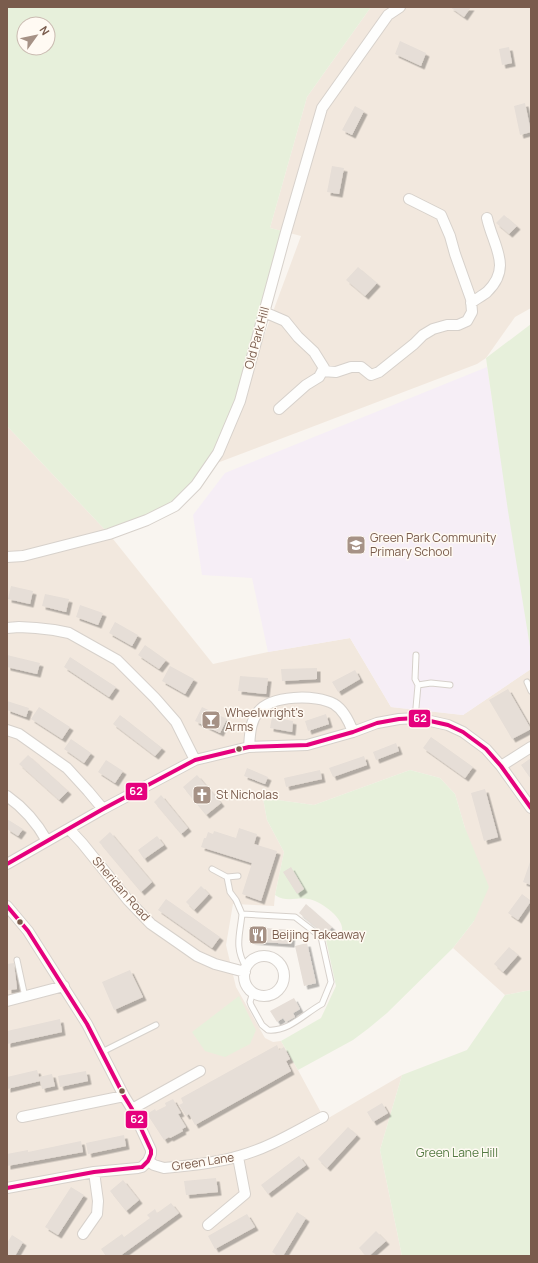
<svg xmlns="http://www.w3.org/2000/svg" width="538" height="1263" font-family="Manrope,sans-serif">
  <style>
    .residential { fill: #f2e8de }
    .education { fill: #f6eef6 }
    .green { fill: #e7f0db; fill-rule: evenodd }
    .building { fill: #e6ded7; filter: url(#shadow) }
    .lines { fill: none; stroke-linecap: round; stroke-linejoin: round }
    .lane-casing { stroke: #d7d1cb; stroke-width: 7 }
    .street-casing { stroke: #d7d1cb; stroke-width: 12 }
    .lane { stroke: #fefefd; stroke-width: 5 }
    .street { stroke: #fefefd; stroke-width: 10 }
    .bus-1-casing { stroke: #fffaf3; stroke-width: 7 }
    .bus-1 { stroke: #e5007d; stroke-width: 4 }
    .bus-dot { fill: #7a5c4d; stroke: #fffaf3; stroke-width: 1.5 }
    .labels { text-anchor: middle; stroke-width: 3; stroke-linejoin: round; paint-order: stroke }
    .street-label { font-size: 12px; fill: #7a5c4d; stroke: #fffaf3 }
    .poi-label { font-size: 12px; fill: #7a5c4d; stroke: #fffaf3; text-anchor: start }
    .park-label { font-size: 12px; fill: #537a41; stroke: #fffaf3 }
    .line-badge { stroke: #fffaf3; stroke-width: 1.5 }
    .badge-label { font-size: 11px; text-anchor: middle; font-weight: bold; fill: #fff }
  </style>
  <defs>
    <filter id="shadow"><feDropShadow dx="3.5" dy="3.5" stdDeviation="0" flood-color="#0004"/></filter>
  </defs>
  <rect width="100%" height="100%" fill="#f9f5f0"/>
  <path class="residential" d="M371,7H531V308L515,317L486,358L477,364L217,463L301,236L270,228L307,97Z
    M7,426L109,534L213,664L268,652L350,638L391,707L463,715L531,669V990L505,995L453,948L474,921L465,828L455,794L440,778L410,770L314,805L263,798L267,820L284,852L275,895L274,906L233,904L226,945L236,987L265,1038L273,1042L281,1041L298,1070L325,1120L402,1075L380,1150L402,1256H7Z"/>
  <path class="education" d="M487,367L531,652V669L463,715L391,707L350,638L268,652L252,578L202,575L193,515L225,473Z"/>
  <path class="green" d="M7,7H371L307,97L270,228L286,232L240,401L218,453L175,506L109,534L7,426ZM24,24H48V48H24Z
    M531,324V653L508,511L486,358Z
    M410,770L440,778L455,794L465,828L489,887L474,921L453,948L387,1013L369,1028L353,1040L298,1070L281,1041L321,1018L336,986L326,940L337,939C338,936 341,933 342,931C345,918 319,900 308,899C296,897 287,903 275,895L284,852L267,820L263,798L314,805Z
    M531,990V1256H402L380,1150L402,1075L467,1050L505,995Z
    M239,996L256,1030L250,1044L225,1057L205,1051L192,1032Z"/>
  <path class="building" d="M450,7H471L464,17Z
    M400,41L426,53L421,66L395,54Z
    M509,47L512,63L502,65L499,49Z
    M525,103L531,132L520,135L514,106Z
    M355,106L364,111L352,135L342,130Z
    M332,166L344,168L339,194L327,192Z
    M504,215L517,226L509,234L496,223Z
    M358,267L377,283L365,296L346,280Z
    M11,586L33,591L30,604L8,599Z
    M45,594L69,599L66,612L42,606Z
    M80,605L103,613L98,625L76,617Z
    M115,622L138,635L132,646L109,633Z
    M145,645L166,660L159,669L138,655Z
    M7,655L40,663L37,674L7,667Z
    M70,657L116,687L109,697L64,667Z
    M170,666L194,679L185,694L162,681Z
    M317,668V679L282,681L281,669Z
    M355,670L360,679L338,692L332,682Z
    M240,676L268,678L266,694L238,691Z
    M508,689L531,729L512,739L489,700Z
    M7,701L29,708L26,717L7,710Z
    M39,707L70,727L62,739L31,719Z
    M202,707L227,719L220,733L195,721Z
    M326,714L329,724L308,731L305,721Z
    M120,715L162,748L155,756L113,724Z
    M272,717L293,721L292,732L270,728Z
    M431,737L473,767L465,778L423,748Z
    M71,739L91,753L84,763L64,749Z
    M396,743L399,751L376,760L373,752Z
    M28,755L68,791L59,800L19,764Z
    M364,756L367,765L333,777L329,768Z
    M531,758V779L521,765Z
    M106,760L123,771L115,783L98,772Z
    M247,768L268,777L265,784L244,776Z
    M320,770L322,779L286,787L284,778Z
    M197,775L221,803L206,815L183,787Z
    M485,789L498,837L484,841L471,793Z
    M161,795L188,828L181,834L154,802Z
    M7,819L23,829L18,836L7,829Z
    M239,828L257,834L254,844L277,851L261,901L242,894L252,863L201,847L204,838H206L208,832L213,834L214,831L236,838Z
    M110,832L152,882L141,892L99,842Z
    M157,836L164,845L144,859L138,850Z
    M531,859V885L523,882Z
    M291,867L304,889L297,894L283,872Z
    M201,886L209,894L194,910L186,902Z
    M522,894L531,901L518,920L508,913Z
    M166,899L220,937L212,948L158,910Z
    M306,904L332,927L325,935L299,913Z
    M252,927L292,930L291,944L251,941Z
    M307,943L316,983L304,986L295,946Z
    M509,947L518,955L503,972L494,964Z
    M14,963L17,989L8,990L7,964Z
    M130,970L143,997L114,1010L102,982Z
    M294,998L300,1009L293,1013L295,1017L286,1022L283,1018L277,1022L270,1011Z
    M60,1019L62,1032L7,1044V1031Z
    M277,1045L279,1050L284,1047L290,1059L286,1061L291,1071L195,1125L189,1114L186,1116L179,1105L183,1103L181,1098Z
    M37,1070L39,1077L52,1074L55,1086L42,1089L40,1081L7,1089V1077Z
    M86,1071L88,1081L60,1087L58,1076Z
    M173,1099L181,1113L178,1114L186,1127L182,1129L183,1131L170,1138L169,1137L164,1140L147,1114L155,1109L156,1111L166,1106L165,1103Z
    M382,1103L388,1113L373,1122L367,1112Z
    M348,1127L357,1135L327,1168L318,1159Z
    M124,1135L126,1146L88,1154L86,1143Z
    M81,1141L83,1152L7,1166V1154L28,1150V1152Z
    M299,1156L306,1165L268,1194L261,1185Z
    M216,1178L218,1192L186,1195L184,1181Z
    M123,1180L139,1200L126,1211L110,1191Z
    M71,1187L84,1195L58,1235L45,1227Z
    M171,1203L179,1213L120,1256H106L101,1249L122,1234L124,1237L150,1218L147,1215L155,1209L157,1213Z
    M297,1212L306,1218L283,1256H278L272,1252Z
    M247,1214L255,1227L215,1249L208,1236Z
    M376,1231L386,1241L369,1256H366L359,1248Z
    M12,1235L23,1242L15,1256H7V1243Z"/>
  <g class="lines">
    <g class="lane-casing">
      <path id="lane" d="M527,682L531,691
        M418,685L431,683L450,685
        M415,719L418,685L415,679L416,655
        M212,869L227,877L230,892L236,900L242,914
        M227,877L238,876
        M17,960L25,997
        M246,967C234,947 240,935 242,914L295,917L321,937L331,982L322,1004C305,1013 289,1032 268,1030L262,1025L251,1005L250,1002L253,992
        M102,1052L156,1025"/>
    </g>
    <g class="street-casing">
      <path id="street" d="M471,303C476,299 482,296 487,292C513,267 493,246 487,218
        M264,312L285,321L298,337L314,352L324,368L319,377L306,385L279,409
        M322,371L336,372L351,367H361L371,375L379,372L414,344L423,335L433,329L447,325H458L467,321L472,312L471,299L455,254L450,236L441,215L409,199
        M7,557L23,556L109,534L147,520L175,506L196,485L218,453L240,401L286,232L322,108L388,15L400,7
        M7,628L19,627L36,628L54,630L69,633L117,660L155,698L176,722L195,760
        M7,730L19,734L67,768L88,791L103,809
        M249,747C250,735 250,722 258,712C271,695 316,694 334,704C344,710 349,721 353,732
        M501,766L531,747
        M7,796C24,808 37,823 47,841
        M69,829L82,843L128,900L151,924L177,942L197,956L215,964L245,972
        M7,864L103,809L195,760L249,747L307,745L353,732L377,723L399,719L417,718L448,725L463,732L486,749L501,766L531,808
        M7,906L28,931L87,1024L124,1096L132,1109L151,1150V1154L148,1161L142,1167L138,1168L94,1172L7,1188
        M244 976a20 20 0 1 1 40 0a20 20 0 1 1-40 0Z
        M7,1001L64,986
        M132,1109L200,1071
        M22,1117L124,1096
        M148,1161L154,1165L164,1168C187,1166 217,1163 239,1156C269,1148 296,1131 323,1117
        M208,1225L245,1194L238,1157
        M83,1234L97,1214L98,1201L94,1172"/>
    </g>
    <use href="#lane" class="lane"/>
    <use href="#street" class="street"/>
    <g class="bus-1-casing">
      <path id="bus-1" d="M7,864L103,809L195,760L249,747L307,745L353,732L377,723L399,719L417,718L448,725L463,732L486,749L501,766L531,808
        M7,906L28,931L87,1024L124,1096L132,1109L151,1150V1154L148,1161L142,1167L94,1172L7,1188"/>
    </g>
    <use href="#bus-1" class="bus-1"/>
  </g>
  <defs>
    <g id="school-square" transform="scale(1)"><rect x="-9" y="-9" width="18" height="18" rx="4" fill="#a69286" stroke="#fffaf3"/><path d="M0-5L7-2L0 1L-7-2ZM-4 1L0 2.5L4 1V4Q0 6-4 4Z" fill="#fff"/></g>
    <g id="bar-square" transform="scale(1)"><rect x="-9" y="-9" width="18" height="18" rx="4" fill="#a69286" stroke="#fffaf3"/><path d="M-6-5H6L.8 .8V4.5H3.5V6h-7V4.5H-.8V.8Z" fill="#fff"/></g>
    <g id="church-square" transform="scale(1)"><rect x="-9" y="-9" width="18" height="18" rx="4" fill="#a69286" stroke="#fffaf3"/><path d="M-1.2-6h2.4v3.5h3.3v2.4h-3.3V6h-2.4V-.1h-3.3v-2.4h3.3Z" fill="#fff"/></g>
    <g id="restaurant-square" transform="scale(1)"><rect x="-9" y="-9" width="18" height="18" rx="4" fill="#a69286" stroke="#fffaf3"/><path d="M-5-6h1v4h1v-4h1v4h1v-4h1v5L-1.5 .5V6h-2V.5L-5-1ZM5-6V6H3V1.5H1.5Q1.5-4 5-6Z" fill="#fff"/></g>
  </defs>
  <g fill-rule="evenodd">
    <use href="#school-square" x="356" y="545"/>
    <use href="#bar-square" x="211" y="720"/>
    <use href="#church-square" x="202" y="795"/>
    <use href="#restaurant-square" x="258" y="935"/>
  </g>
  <g class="bus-dot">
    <circle cx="239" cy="749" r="3.5"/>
    <circle cx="20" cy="922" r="3.5"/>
    <circle cx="122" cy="1091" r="3.5"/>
  </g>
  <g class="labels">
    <g class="street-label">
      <text transform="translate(257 338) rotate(-75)" y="4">Old Park Hill</text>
      <text transform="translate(121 889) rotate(49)" y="4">Sheridan Road</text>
      <text transform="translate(203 1162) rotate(-9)" y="4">Green Lane</text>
    </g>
    <g class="poi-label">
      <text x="370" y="542">Green Park Community<tspan x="370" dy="14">Primary School</tspan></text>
      <text x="225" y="717">Wheelwright's<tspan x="225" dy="14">Arms</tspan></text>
      <text x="216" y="799">St Nicholas</text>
      <text x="272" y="939">Beijing Takeaway</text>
    </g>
    <g class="park-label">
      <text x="457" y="1157">Green Lane Hill</text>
    </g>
  </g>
  <g class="line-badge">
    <rect x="408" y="709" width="23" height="19" rx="4" fill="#e5007d"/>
    <rect x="125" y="782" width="23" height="19" rx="4" fill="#e5007d"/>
    <rect x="125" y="1110" width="23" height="19" rx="4" fill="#e5007d"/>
  </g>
  <g class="badge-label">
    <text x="420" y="722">62</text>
    <text x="136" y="795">62</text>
    <text x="137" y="1123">62</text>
  </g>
  <rect width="538" height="1263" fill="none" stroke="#7a5c4d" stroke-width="16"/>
  <g transform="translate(36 36) rotate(57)"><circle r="19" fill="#fffaf3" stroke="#cabbb1"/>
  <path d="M0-3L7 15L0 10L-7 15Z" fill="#a69286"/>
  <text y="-6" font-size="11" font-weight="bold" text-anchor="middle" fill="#7a5c4d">N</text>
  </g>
</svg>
